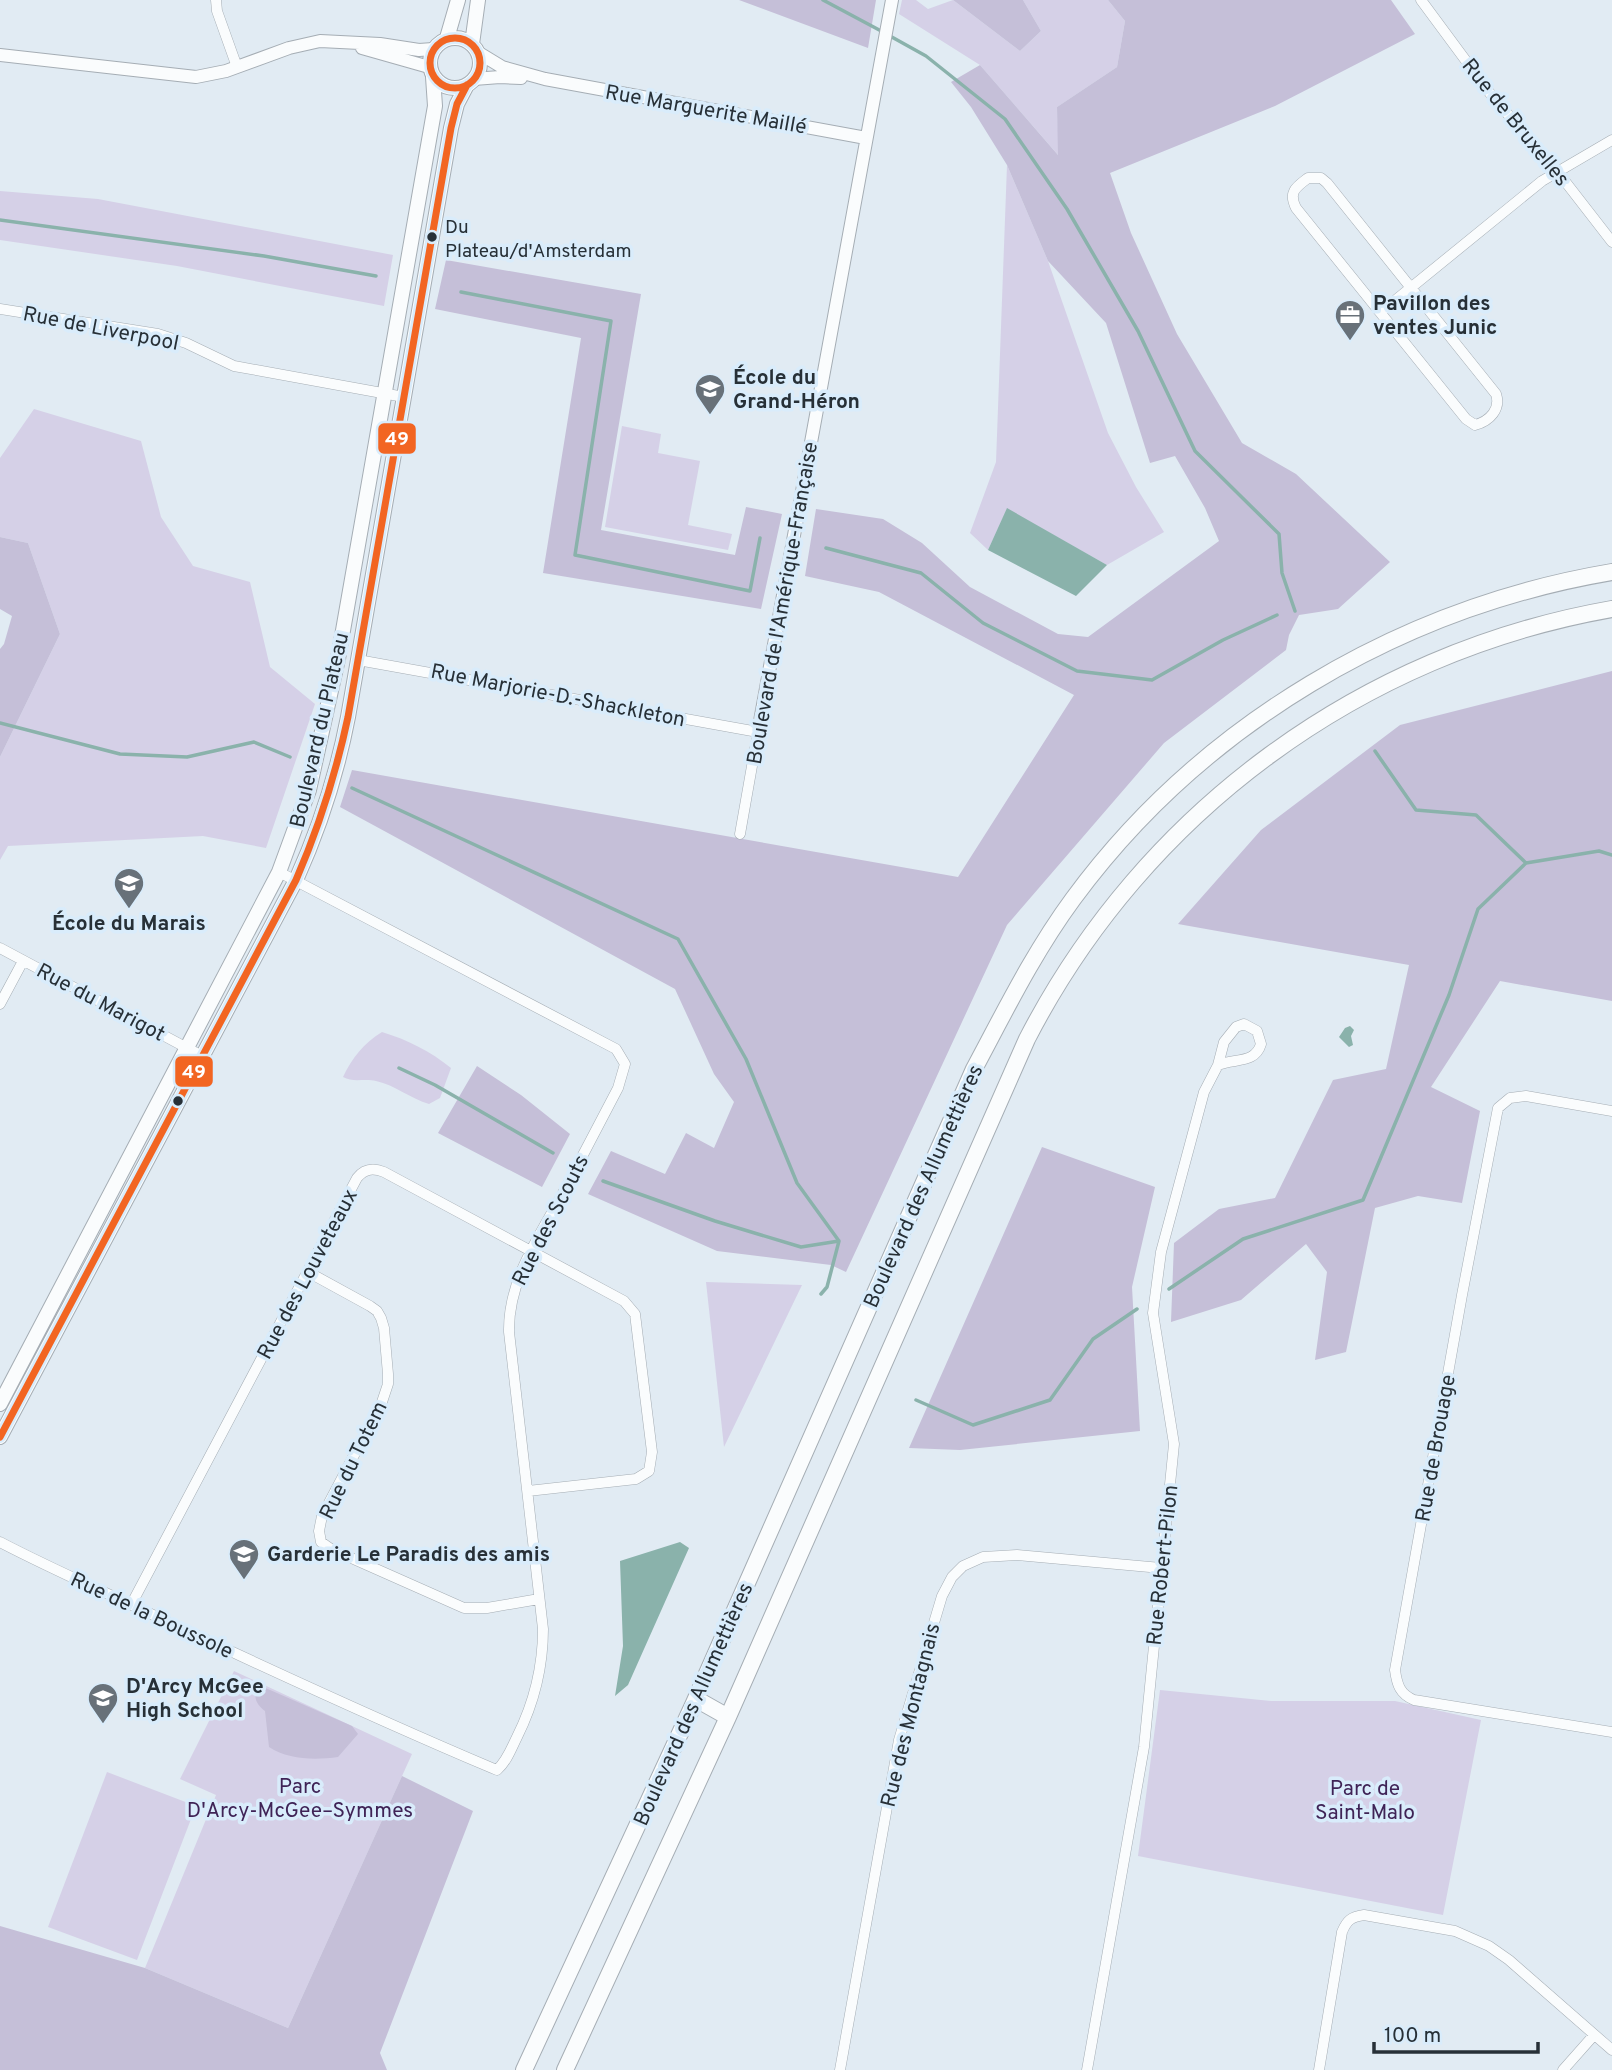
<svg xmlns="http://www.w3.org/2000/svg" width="1612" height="2070" font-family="Overpass,sans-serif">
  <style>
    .green { fill: #d5d0e7 }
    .forest { fill: #c5bfd8 }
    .water { fill: #8ab2ab }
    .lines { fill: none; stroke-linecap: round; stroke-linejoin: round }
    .stream { stroke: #8ab2ab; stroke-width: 3.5 }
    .minor-casing { stroke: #a5adb4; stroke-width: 11 }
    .tertiary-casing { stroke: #a5adb4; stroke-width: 14 }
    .secondary-casing { stroke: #a5adb4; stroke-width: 16 }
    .trunk-casing { stroke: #a5adb4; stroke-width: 18 }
    .minor { stroke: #fafcfd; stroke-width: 10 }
    .tertiary { stroke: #fafcfd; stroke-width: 12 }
    .secondary { stroke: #fafcfd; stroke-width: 14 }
    .trunk { stroke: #fafcfd; stroke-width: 16 }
    .bus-1-casing { stroke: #d9ecfb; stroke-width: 12 }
    .bus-1 { stroke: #f26522; stroke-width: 7 }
    .bus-dot { fill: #273037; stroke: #d9ecfb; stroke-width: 2.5 }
    .labels { text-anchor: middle; stroke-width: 7; stroke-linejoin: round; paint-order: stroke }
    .bus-label { font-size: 19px; fill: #273037; stroke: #d9ecfb; text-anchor: start }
    .street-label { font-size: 21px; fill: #273037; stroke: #d9ecfb }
    .poi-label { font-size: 21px; font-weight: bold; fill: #273037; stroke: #d9ecfb; text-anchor: start }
    .park-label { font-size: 21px; fill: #3f2356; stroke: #d9ecfb }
    .line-badge { stroke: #d9ecfb; stroke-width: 2.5 }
    .badge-label { font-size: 19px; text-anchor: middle; font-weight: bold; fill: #fff }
  </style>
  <rect width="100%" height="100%" fill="#e1ebf3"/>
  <path class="green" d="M902,0H916L928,9L953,0L1020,51L1041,31L1023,0H1108L1125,21L1117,67L1057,107L1059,156L980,65L899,14Z
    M1007,165L1048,261L1108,433L1136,487L1164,532L1107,565L1007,509L988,550L970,533L996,462Z
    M0,191L98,199L393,255L384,306L177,266L0,240Z
    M34,409L141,441L161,517L193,566L250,582L270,667L315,704L266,848L203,836L8,846L0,860V757L60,634L28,543L0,537V458Z
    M622,426L661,434L658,453L700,461L688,525L732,534L728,550L605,527Z
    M382,1032C408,1040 430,1051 451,1068L440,1098L429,1104C411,1099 395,1085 376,1081C365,1078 353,1083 343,1077C352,1058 364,1043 382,1032Z
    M706,1282L802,1285L724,1447Z
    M234,1671L412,1754L288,2028L145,1968L216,1795L180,1779Z
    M1160,1690L1271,1701H1395L1481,1720L1443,1915L1138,1856Z
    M107,1772L196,1806L137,1960L48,1927Z"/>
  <path class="forest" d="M739,0H876L868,48Z
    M953,0H1023L1041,31L1020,51Z
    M1108,0H1391L1415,34L1275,106L1110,173L1131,233L1177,334L1242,443L1296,474L1390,562L1338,609L1299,615L1289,635L1286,650L1164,743L1007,925L846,1272L831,1265L717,1251L588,1194L611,1151L665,1174L686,1133L714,1148L734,1102L714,1074L675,989L340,807L352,770L958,877L1074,695L879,592L805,576L816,509L883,519L922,543L970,587L1058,634L1088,637L1219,541L1205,508L1175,456L1150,463L1106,323L1048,261L1007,165L971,107L951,82L980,65L1058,155L1057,107L1117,67L1125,21Z
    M446,260L641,294L601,530L735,555L746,507L782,514L761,609L543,573L581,338L435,309Z
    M0,537L28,543L60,634L0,757V649L4,644L12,616L0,609Z
    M1612,671V1001L1500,981L1431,1087L1480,1111L1462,1203L1418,1196L1375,1208L1346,1352L1315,1360L1327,1272L1306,1244L1241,1300L1171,1322L1174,1243L1219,1209L1275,1198L1333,1080L1386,1069L1409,965L1178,924L1261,830L1400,725Z
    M477,1066L521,1095L570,1134L542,1187L438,1133Z
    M1042,1147L1155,1187L1132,1287L1140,1431L960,1450L909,1448Z
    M261,1686L352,1726L358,1734L338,1757C316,1760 288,1760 269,1747L265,1711C256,1704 251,1695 261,1686Z
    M402,1776L473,1811L380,2053L387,2070H0V1926L145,1968L288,2028Z"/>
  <path class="water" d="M1007,508L1107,565L1076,596L988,550Z
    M1350,1026L1354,1030L1351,1036L1353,1045L1349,1047L1339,1037L1345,1028Z
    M680,1542L689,1548L628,1685L615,1696L623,1646L620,1561Z"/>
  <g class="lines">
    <path class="stream" d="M823,0L883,32
      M890,36L926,56L1005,119L1067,209L1138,331L1195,451L1279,534L1282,573L1295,611
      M0,220L264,256L376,276
      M461,292L611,321L575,555L750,591L760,538
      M826,548L921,573L983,623L1077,671L1152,680L1223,640L1277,615
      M0,723L120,754L187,757L254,742L290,757
      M1375,751L1416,810L1476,815L1526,863L1599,851L1612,855
      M352,788L678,939L746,1059L797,1183L839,1241L827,1287L821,1294
      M399,1068L435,1085L553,1153
      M603,1181L715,1221L801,1247L839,1241
      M1169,1289L1243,1239L1363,1200L1449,995L1478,909L1526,863
      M916,1400L973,1425L1050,1400L1093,1339L1137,1309"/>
    <g class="minor-casing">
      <path id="minor" d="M216,0L217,11L237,67
        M1421,0L1492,96L1557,171L1612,242
        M1308,178H1321L1327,183L1496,394C1501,409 1490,421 1475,425L1466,419L1296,208C1288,192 1296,187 1308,178Z
        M0,309L158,334L186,343L234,366L404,397
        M1381,312L1542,181L1612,140
        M358,660L758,732L740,834
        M0,948L202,1056
        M0,1004L23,961
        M1612,1111L1526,1096L1510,1098L1498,1108L1462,1295L1395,1670C1397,1685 1400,1694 1414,1700L1612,1732
        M308,1272L370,1306L377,1311L381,1318L384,1328L388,1374V1384L382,1402L322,1516L319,1531L321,1542L331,1549L464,1608H487L539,1599
        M0,1542C44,1565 89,1585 134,1606C253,1662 371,1717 492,1768L497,1770C507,1761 511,1749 517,1737C534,1703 543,1668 543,1629L509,1332C508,1280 539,1237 563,1193C581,1158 600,1123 618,1088L625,1064L616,1049L279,872
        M131,1605L357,1178C365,1168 374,1168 384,1172L624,1301L635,1314L652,1452L649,1471L636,1479L528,1491
        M840,2070L899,1740L942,1596L952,1577L963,1566L983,1557L1017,1555L1161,1568
        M1087,2070L1144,1747L1174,1444L1153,1313L1161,1252L1204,1092L1218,1065L1224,1042L1236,1027L1244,1024L1257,1031L1261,1044C1255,1064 1235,1058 1218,1065
        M1319,2070L1342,1932C1347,1920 1351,1917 1364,1915L1455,1931L1489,1946L1509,1960L1612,2050
        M1563,2070L1594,2035"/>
    </g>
    <g class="tertiary-casing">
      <path id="tertiary" d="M362,48L429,67
        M479,53L502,67L545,79L866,138
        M0,55L196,77L226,71L289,48L320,41L380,44L419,50L433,49
        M474,79L500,77L521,78
        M758,732L892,0"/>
    </g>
    <g class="secondary-casing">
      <path id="secondary" d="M430 63a25 25 0 1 1 50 0a25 25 0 1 1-50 0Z
        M447,38L458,0
        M472,44L478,0
        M0,1404L279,872L309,790L338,659L435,106L433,77
        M0,1437L296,880C320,827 337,774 348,717L451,128L457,104L467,85"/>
    </g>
    <g class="trunk-casing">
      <path id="trunk" d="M696,1699L728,1717
        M524,2070L694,1703L974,1069C1005,1011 1034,952 1073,899C1201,725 1399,608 1612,572
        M565,2070L728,1717L1027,1039C1144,812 1361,653 1612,609"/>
    </g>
    <use href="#minor" class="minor"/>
    <use href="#tertiary" class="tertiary"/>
    <use href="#secondary" class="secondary"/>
    <use href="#trunk" class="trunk"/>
    <g class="bus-1-casing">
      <path id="bus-1" d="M430 63a25 25 0 1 1 50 0a25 25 0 1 1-50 0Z
        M0,1437L296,880C319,827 336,773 348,717L451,128L457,104L467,85"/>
    </g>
    <use href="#bus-1" class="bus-1"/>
  </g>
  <defs>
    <g id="office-pin" transform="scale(1.575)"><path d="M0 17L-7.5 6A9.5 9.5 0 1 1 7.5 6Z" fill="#687179" stroke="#d9ecfb"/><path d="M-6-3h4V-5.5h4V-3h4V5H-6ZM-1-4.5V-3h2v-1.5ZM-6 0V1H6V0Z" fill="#fff"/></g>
    <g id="school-pin" transform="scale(1.575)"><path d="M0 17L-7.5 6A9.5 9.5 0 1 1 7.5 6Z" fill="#687179" stroke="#d9ecfb"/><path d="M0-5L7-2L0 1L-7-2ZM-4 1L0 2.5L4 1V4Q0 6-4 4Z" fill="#fff"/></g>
  </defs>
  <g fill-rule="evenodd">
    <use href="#office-pin" x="1350" y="315"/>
    <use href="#school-pin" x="710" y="389"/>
    <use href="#school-pin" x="129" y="883"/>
    <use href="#school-pin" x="244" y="1554"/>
    <use href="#school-pin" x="103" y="1698"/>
  </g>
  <g class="bus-dot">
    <circle cx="432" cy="237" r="6"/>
    <circle cx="178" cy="1101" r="6"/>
  </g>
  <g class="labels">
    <g class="bus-label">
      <text x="445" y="233">Du<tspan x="445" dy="24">Plateau/d'Amsterdam</tspan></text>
    </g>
    <g class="street-label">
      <text transform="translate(706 109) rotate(10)" y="7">Rue Marguerite Maillé</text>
      <text transform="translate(1516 122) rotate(51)" y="7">Rue de Bruxelles</text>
      <text transform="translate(101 328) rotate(11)" y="7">Rue de Liverpool</text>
      <text transform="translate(782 603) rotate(-80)" y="7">Boulevard de l'Amérique-Française</text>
      <text transform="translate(558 695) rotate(11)" y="7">Rue Marjorie-D.-Shackleton</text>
      <text transform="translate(319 730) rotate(-77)" y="7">Boulevard du Plateau</text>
      <text transform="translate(101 1002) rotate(28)" y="7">Rue du Marigot</text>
      <text transform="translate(923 1186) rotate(-66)" y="7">Boulevard des Allumettières</text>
      <text transform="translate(550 1220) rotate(-63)" y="7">Rue des Scouts</text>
      <text transform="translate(307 1274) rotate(-62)" y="7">Rue des Louveteaux</text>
      <text transform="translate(1435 1448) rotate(-80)" y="7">Rue de Brouage</text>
      <text transform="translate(353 1460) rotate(-64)" y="7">Rue du Totem</text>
      <text transform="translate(1162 1565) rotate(-84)" y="7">Rue Robert-Pilon</text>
      <text transform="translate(152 1615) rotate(25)" y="7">Rue de la Boussole</text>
      <text transform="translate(693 1704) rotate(-66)" y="7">Boulevard des Allumettières</text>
      <text transform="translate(910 1715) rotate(-76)" y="7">Rue des Montagnais</text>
    </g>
    <g class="poi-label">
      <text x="1373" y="310">Pavillon des<tspan x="1373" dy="24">ventes Junic</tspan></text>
      <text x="733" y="384">École du<tspan x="733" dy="24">Grand-Héron</tspan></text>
      <text x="129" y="930" text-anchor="middle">École du Marais</text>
      <text x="267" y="1561">Garderie Le Paradis des amis</text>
      <text x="126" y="1693">D'Arcy McGee<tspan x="126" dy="24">High School</tspan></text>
    </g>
    <g class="park-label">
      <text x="300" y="1793">Parc<tspan x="300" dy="24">D'Arcy-McGee–Symmes</tspan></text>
      <text x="1365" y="1795">Parc de<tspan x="1365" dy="24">Saint-Malo</tspan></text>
    </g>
  </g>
  <g class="line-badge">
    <rect x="377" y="422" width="40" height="33" rx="7" fill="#f26522"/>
    <rect x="174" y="1055" width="40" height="33" rx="7" fill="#f26522"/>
  </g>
  <g class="badge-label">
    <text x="397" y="445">49</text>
    <text x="194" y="1078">49</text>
  </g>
  <path d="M1374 2042v10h164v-10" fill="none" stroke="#273037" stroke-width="3.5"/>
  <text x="1384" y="2042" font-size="21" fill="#273037" stroke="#d9ecfb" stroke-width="5" paint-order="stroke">100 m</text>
</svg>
